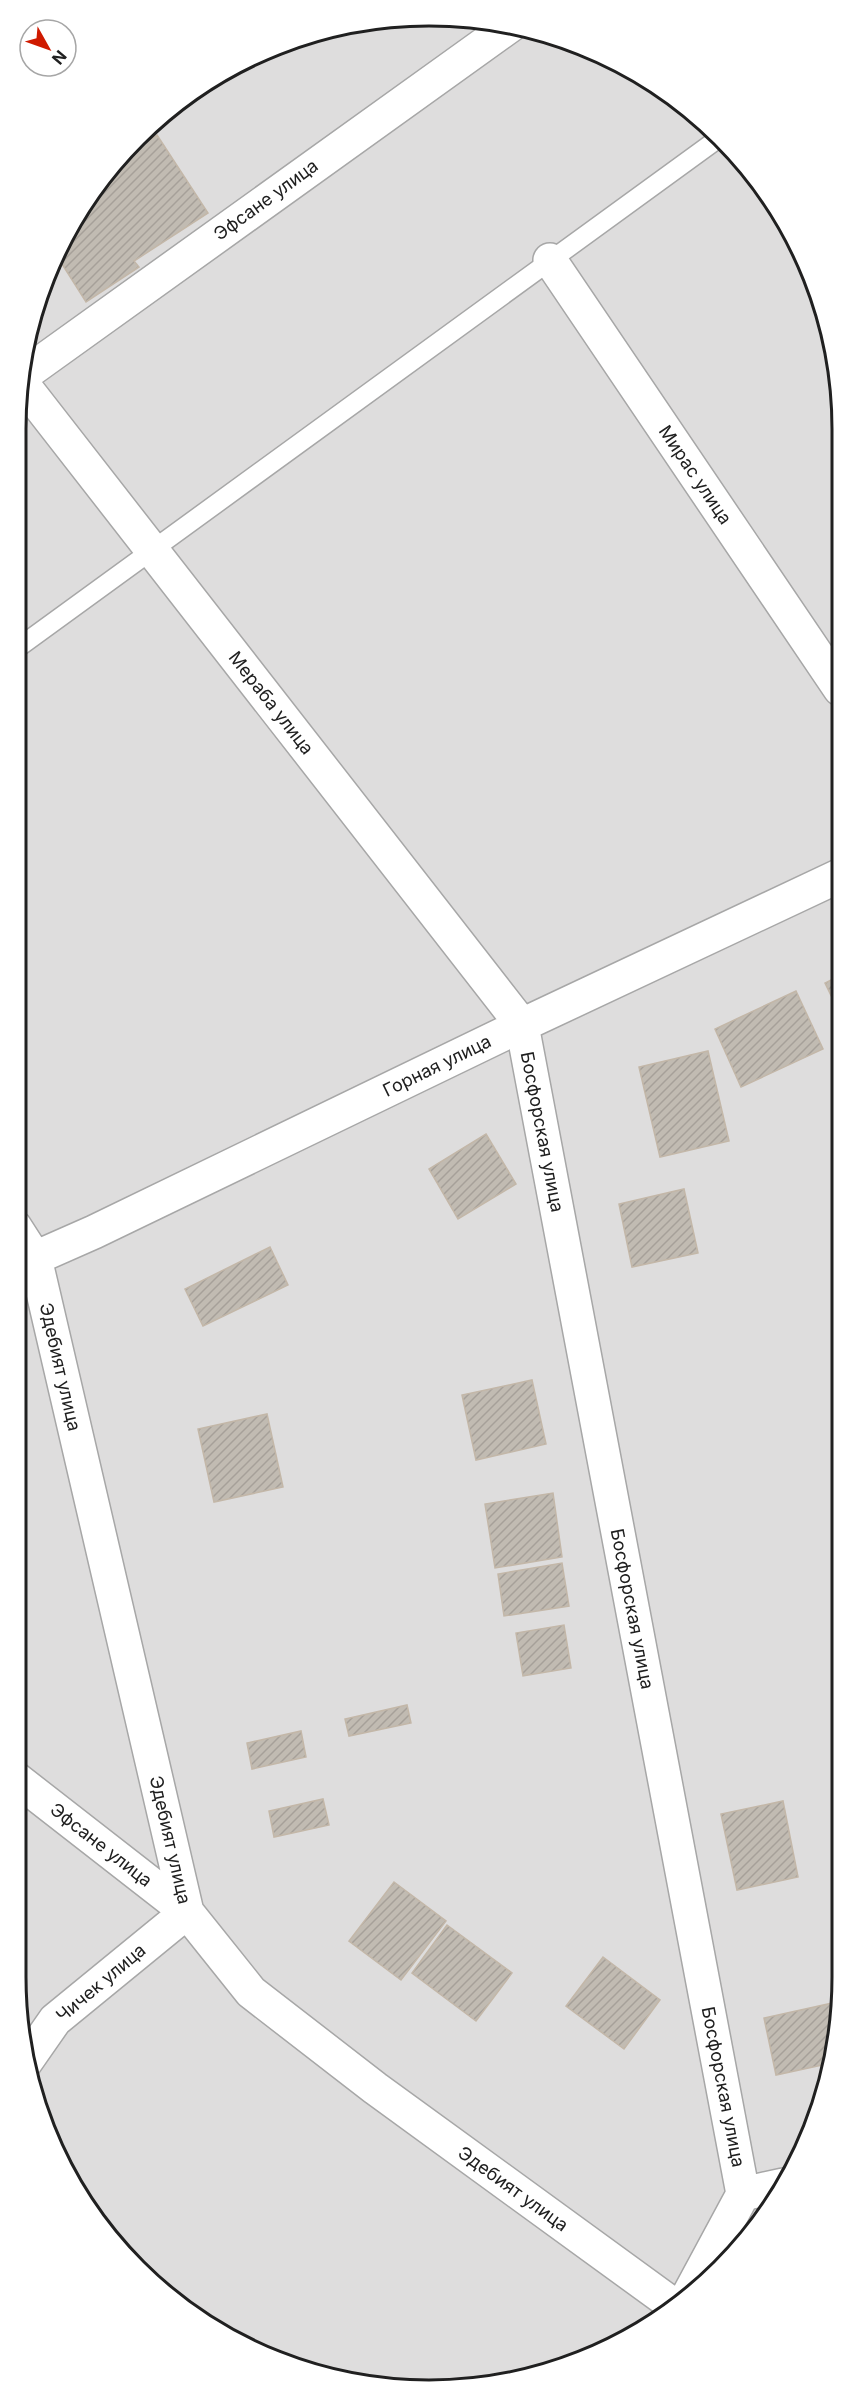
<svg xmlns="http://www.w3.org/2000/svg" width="858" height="2406" font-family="Inter,sans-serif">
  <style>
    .residential { fill: #dedddd }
    .building { fill: url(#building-hatch); stroke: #c3b7a8; stroke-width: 1.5 }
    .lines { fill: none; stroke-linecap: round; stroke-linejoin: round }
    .service-casing { stroke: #a7a7a7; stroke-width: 21 }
    .minor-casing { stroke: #a7a7a7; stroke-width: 36 }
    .service { stroke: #fff; stroke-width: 18 }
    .minor { stroke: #fff; stroke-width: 33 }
    .labels { text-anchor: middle; stroke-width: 6; stroke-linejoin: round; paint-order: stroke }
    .street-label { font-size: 18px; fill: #202020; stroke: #fff }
    .rim { fill: none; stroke: #202020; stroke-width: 3 }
  </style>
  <defs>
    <pattern id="building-hatch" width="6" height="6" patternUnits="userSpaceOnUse" patternTransform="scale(1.5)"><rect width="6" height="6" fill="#c1bbb2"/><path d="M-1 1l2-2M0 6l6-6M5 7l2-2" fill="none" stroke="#a6a099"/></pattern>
  </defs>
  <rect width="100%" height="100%" fill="#f0eee6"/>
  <path class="residential" d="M456,16L536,29L636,71L740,156L800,246L839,375L843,1977L829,2084L773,2207L722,2269L659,2321L536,2377L456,2390L375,2387L246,2348L177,2305L118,2250L46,2135L23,2057L15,1977V429L29,322L58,246L100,177L156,118L222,71L296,37L375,19Z"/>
  <path class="building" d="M157,135L208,213L134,261L139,267L86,302L55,253L58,246L100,177L114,163Z
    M841,975V1016L825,983Z
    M796,991L823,1049L741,1087L715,1029Z
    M708,1051L729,1141L660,1157L639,1067Z
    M486,1134L516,1184L458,1219L429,1169Z
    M684,1189L698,1253L632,1267L619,1204Z
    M270,1247L288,1285L203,1326L185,1289Z
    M532,1380L546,1444L476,1460L462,1395Z
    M267,1414L283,1487L214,1502L198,1429Z
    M553,1493L562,1557L495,1568L485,1504Z
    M562,1563L569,1606L504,1616L498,1574Z
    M564,1625L571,1668L523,1676L516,1633Z
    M407,1705L411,1723L349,1736L345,1719Z
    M301,1731L306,1757L252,1769L247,1743Z
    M323,1799L329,1825L274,1837L269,1811Z
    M783,1801L798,1877L737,1890L721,1814Z
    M394,1882L446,1921L401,1980L349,1941Z
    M447,1925L512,1973L476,2021L412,1973Z
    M603,1957L660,2000L624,2049L566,2006Z
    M837,2002L838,2012L832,2063L776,2075L764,2018Z"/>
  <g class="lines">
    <g class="service-casing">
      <path id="service" d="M15,650L719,138
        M15,1270L35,1258"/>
    </g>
    <g class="minor-casing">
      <path id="minor" d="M550,260L840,689
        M22,376L511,25
        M21,382L522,1025L743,2194
        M15,1227L35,1258L187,1912L251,1992L375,2088L676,2307
        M35,1258L94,1232L522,1025L841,875
        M15,1778L187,1912L55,2020L25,2063
        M687,2298L743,2194L783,2185"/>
    </g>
    <use href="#service" class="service"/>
    <use href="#minor" class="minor"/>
  </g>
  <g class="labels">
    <g class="street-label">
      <text transform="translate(266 200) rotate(-36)" y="6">Эфсане улица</text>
      <text transform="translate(695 475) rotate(56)" y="6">Мирас улица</text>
      <text transform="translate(271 703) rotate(52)" y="6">Мераба улица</text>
      <text transform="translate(437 1066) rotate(-26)" y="6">Горная улица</text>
      <text transform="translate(542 1132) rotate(79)" y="6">Босфорская улица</text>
      <text transform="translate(60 1367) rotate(77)" y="6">Эдебият улица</text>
      <text transform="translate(632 1609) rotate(79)" y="6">Босфорская улица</text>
      <text transform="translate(170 1840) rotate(77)" y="6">Эдебият улица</text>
      <text transform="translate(101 1845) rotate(38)" y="6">Эфсане улица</text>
      <text transform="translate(101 1983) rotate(-40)" y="6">Чичек улица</text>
      <text transform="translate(723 2087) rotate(79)" y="6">Босфорская улица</text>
      <text transform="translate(513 2189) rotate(36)" y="6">Эдебият улица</text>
    </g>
  </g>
  <path d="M0 0H858V2406H0ZM429 26H429A403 403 0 0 1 832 429V1977A403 403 0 0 1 429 2380H429A403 403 0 0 1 26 1977V429A403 403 0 0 1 429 26Z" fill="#fff" fill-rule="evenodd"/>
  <path class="rim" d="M429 26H429A403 403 0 0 1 832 429V1977A403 403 0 0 1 429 2380H429A403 403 0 0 1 26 1977V429A403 403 0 0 1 429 26Z"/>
  <g transform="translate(48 48) rotate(130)"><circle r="28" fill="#ffffff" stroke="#a6a6a6" stroke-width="1.5"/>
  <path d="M0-4.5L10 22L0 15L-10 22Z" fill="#cf1a00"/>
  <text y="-9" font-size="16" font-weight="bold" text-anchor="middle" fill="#202020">N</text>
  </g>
</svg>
